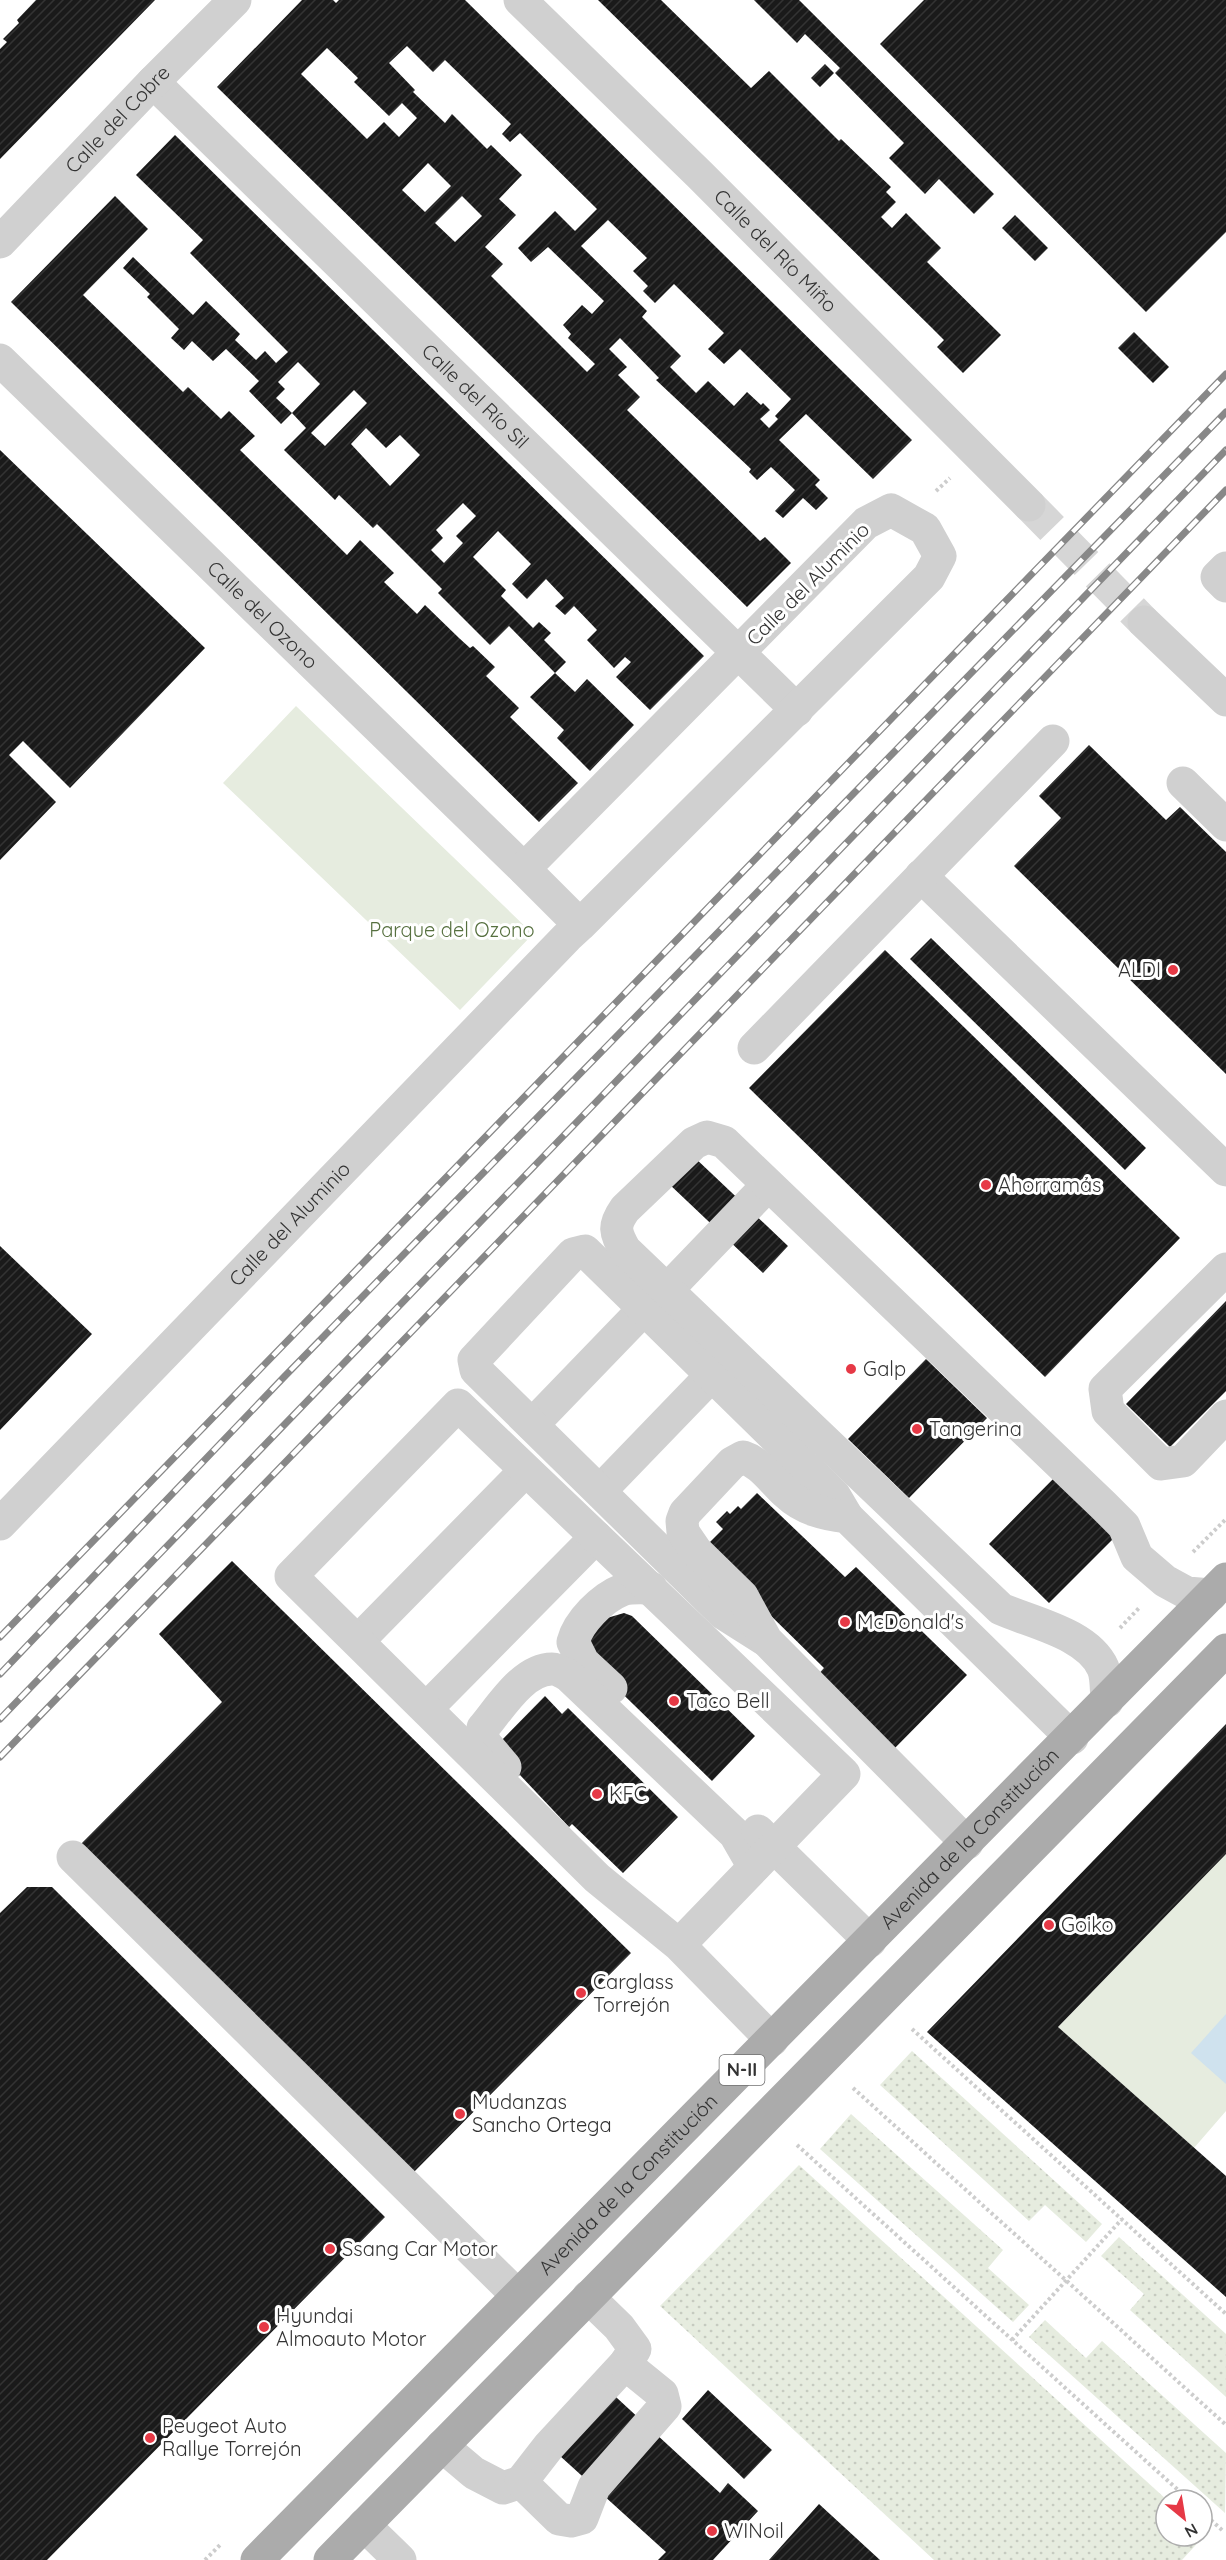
<svg xmlns="http://www.w3.org/2000/svg" width="1226" height="2560" font-family="Quicksand,sans-serif">
  <style>
    .grass { fill: url(#grass-dots) }
    .green { fill: #e6ecdf }
    .water { fill: #cfe2ee }
    .building { fill: url(#building-hatch); fill-rule: evenodd }
    .lines { fill: none; stroke-linecap: round; stroke-linejoin: round }
    .minor-tunnel { stroke: #d6d6d6; stroke-width: 33; stroke-dasharray: 33 16; stroke-linecap: butt }
    .path { stroke: #cdcdcd; stroke-width: 4; stroke-dasharray: 3 3; stroke-linecap: butt }
    .minor { stroke: #d0d0d0; stroke-width: 33 }
    .major { stroke: #ababab; stroke-width: 33 }
    .rail-casing { stroke: #888; stroke-width: 7 }
    .rail { stroke: #fff; stroke-width: 4.5; stroke-dasharray: 14; stroke-linecap: butt }
    .poi-dot { fill: #e63946; stroke: #fff; stroke-width: 2 }
    .labels { text-anchor: middle; stroke-width: 6; stroke-linejoin: round; paint-order: stroke }
    .shield { fill: #fff; stroke: #707070; stroke-width: 1.5 }
    .shield-label { font-size: 18px; font-weight: bold; fill: #333 }
    .street-label { font-size: 20px; fill: #333; stroke: #fff }
    .park-label { font-size: 20px; fill: #56703f; stroke: #fff }
    .poi-label { font-size: 20px; fill: #333; stroke: #fff; text-anchor: start }
  </style>
  <defs>
    <pattern id="grass-dots" width="8" height="8" patternUnits="userSpaceOnUse" patternTransform="scale(1.5)"><rect width="8" height="8" fill="#e6ecdf"/><path d="M2 2h.1M6 6h.1" fill="none" stroke="#c6cbc0" stroke-width="1.8" stroke-linecap="round"/></pattern>
    <pattern id="building-hatch" width="6" height="6" patternUnits="userSpaceOnUse" patternTransform="scale(1.5)"><rect width="6" height="6" fill="#1a1a1a"/><path d="M-1 1l2-2M0 6l6-6M5 7l2-2" fill="none" stroke="#333"/></pattern>
  </defs>
  <rect width="100%" height="100%" fill="#fff"/>
  <path class="grass" d="M912,2051L1102,2224L1086,2242L1045,2205L1029,2221L880,2085Z
    M851,2114L1003,2250L988,2268L1029,2305L1013,2322L820,2149Z
    M799,2165L1167,2500L1166,2536H1202V2532L1205,2535L1182,2560H934L660,2306Z
    M1119,2237L1226,2334V2397L1130,2310L1144,2294L1101,2256Z
    M1045,2320L1086,2358L1102,2341L1226,2453L1225,2513L1029,2337Z"/>
  <path class="green" d="M296,706L533,934L460,1010L223,783Z
    M1226,1854V2111L1194,2148L1058,2027Z"/>
  <path class="water" d="M1226,2014V2084L1191,2053Z"/>
  <path class="building" d="M36,0H155L0,159V49L7,42L3,39L19,23L17,20Z
    M302,0H333L336,3L339,0H465L912,440L873,479L806,414L779,440L820,480L815,485L828,498L816,510L803,498L783,518L775,511L795,490L771,467L757,480L749,472L751,469L656,380L659,378L620,338L609,349L627,367L618,375L640,397L627,410L760,541L765,537L791,563L747,607L217,87ZM407,46L433,72L445,60L511,124L502,134L510,142L520,133L597,209L575,231L555,211L518,248L531,262L548,247L604,301L592,314L582,305L563,325L571,334L568,338L595,364L587,372L491,276L503,264L485,247L516,215L499,199L522,175L491,145L487,149L452,114L445,123L413,92L415,90L389,63ZM327,48L358,78L354,82L389,116L402,103L417,118L399,137L384,122L367,139L301,74ZM428,163L451,186L425,212L402,190ZM462,196L482,216L455,242L435,223ZM608,220L647,258L633,271L648,286L643,291L655,303L674,284L724,333L708,349L724,364L740,349L791,399L775,416L778,419L769,428L760,419L770,410L763,403L761,405L747,392L734,406L708,381L696,393L670,367L681,356L642,317L647,311L581,246Z
    M598,0H661L751,88L769,71L839,141L841,139L891,187L886,192L896,202L881,217L892,228L906,213L941,248L927,262L1001,335L963,373L937,347L944,340L932,328Z
    M754,0H799L994,194L974,214L939,179L925,194L889,158L904,143L835,73L840,68L805,34L797,43Z
    M924,0H1226V232L1146,312L880,44Z
    M825,64L834,73L820,87L811,78Z
    M175,135L704,656L650,710L616,677L631,662L625,657L614,668L587,640L597,630L574,606L565,615L555,606L564,598L546,579L527,599L512,584L531,564L498,531L473,557L506,590L501,596L533,628L539,622L551,633L544,640L566,662L555,673L575,692L587,679L634,725L590,771L557,738L564,730L530,697L555,673L509,626L490,645L438,593L442,589L377,524L373,528L339,495L335,500L284,450L306,428L292,413L320,384L298,362L278,382L285,389L276,398L292,413L281,424L249,391L259,381L226,349L213,361L192,341L184,350L171,338L179,329L147,297L150,294L123,268L133,257L193,315L206,301L240,334L235,340L256,360L265,351L276,363L288,352L190,253L203,240L136,175ZM354,390L367,403L325,446L311,433ZM366,428L386,448L400,435L420,455L390,486L351,444ZM463,503L476,516L456,536L463,543L444,563L431,550L443,538L436,530Z
    M115,196L148,229L83,295L183,392L188,387L221,419L229,411L255,436L240,450L347,555L360,540L394,573L384,582L417,614L425,605L459,638L470,648L473,646L495,667L486,676L519,708L510,717L578,783L539,822L11,302Z
    M1015,215L1048,248L1035,261L1002,228Z
    M1134,332L1169,367L1153,383L1118,348Z
    M0,450L205,648L70,788L23,741L9,755L56,802L0,860Z
    M1089,745L1166,820L1180,807L1226,852V1074L1014,866L1061,818L1039,796Z
    M931,938L1146,1148L1125,1170L910,959Z
    M885,950L1180,1238L1045,1377L749,1088Z
    M693,1156L788,1246L763,1273L668,1183Z
    M0,1246L92,1334L0,1430Z
    M1226,1301V1391L1170,1447L1126,1404Z
    M926,1359L987,1418L909,1498L848,1439Z
    M1058,1474L1119,1533L1049,1603L989,1544Z
    M757,1493L845,1577L856,1567L967,1675L890,1753L815,1678L824,1668L703,1549L723,1529L716,1522L727,1511L730,1514L738,1506L741,1509Z
    M232,1561L631,1953L411,2175L79,1846L222,1702L159,1634Z
    M624,1613L632,1616L755,1736L712,1781L594,1666L585,1642L607,1618Z
    M545,1696L562,1714L568,1708L678,1817L623,1873L572,1824L569,1827L520,1775L517,1777L497,1745Z
    M1226,1724V1854L1058,2027L1226,2176V2297L927,2032Z
    M27,1887H52L385,2217L47,2560H0V1913Z
    M604,2386L720,2493L728,2483L758,2511L713,2560H658L666,2552L549,2446Z
    M708,2390L772,2450L744,2479L682,2419Z
    M819,2504L880,2560H769Z"/>
  <g class="lines">
    <path class="minor-tunnel" d="M1029,505L1144,622"/>
    <path class="path" d="M936,491L950,478
      M1193,1552L1226,1519
      M1120,1628L1140,1607
      M912,2029L1226,2314
      M853,2088L1226,2425
      M797,2145L1189,2500
      M1012,2340L1122,2219
      M1202,2512L1223,2531
      M205,2560L222,2543"/>
    <g class="minor">
      <path id="s1" d="M520,0L700,175L1029,505"/>
      <path id="s2" d="M153,82L797,710"/>
      <path id="s3" d="M0,242L153,82L235,0"/>
      <path id="s4" d="M0,360L524,869"/>
      <path d="M1226,568L1217,577L1226,586"/>
      <path d="M1144,622L1226,700"/>
      <path d="M1183,783L1226,825"/>
      <path d="M921,876L1226,1170"/>
      <path d="M754,1048L1053,741"/>
      <path d="M1226,1269L1105,1389L1108,1411L1161,1464L1183,1461L1226,1416"/>
      <path d="M666,1291L768,1185"/>
      <path d="M532,1425L643,1310"/>
      <path d="M600,1491L711,1376"/>
      <path id="s5" d="M0,1524L567,937L580,925L929,577L940,556L925,529L891,510L866,523L524,869L580,925"/>
      <path d="M764,1639L723,1613L476,1370L474,1360L573,1254L585,1251L834,1495L847,1517"/>
      <path d="M358,1641L525,1471"/>
      <path d="M611,1688L583,1662L573,1642C578,1622 602,1598 622,1590C630,1587 642,1588 651,1588"/>
      <path d="M1107,1701C1106,1691 1107,1677 1103,1668C1088,1634 1033,1623 1001,1609L625,1250C615,1232 613,1226 625,1209L694,1143L707,1137L724,1142L1103,1505L1124,1526L1137,1557L1165,1581L1187,1593L1211,1595"/>
      <path d="M427,1708L596,1537"/>
      <path d="M505,1767L483,1741V1728C500,1708 523,1669 552,1669C558,1669 564,1673 569,1676L735,1834L754,1867"/>
      <path d="M758,1831L870,1941"/>
      <path d="M967,1843L766,1640L742,1596L696,1551L683,1532L682,1521L685,1513L732,1463L743,1457C761,1463 772,1480 786,1493C804,1510 824,1514 847,1517L1072,1738"/>
      <path d="M73,1857L517,2295"/>
      <path d="M679,1945L844,1774L458,1405L291,1576L597,1878L679,1945L772,2040"/>
      <path d="M442,2446L474,2473L503,2488L521,2482L549,2446L625,2364L635,2349L619,2327L588,2297"/>
      <path d="M521,2482L559,2519L571,2521L582,2518L594,2487L665,2406L662,2394L625,2364"/>
      <path d="M364,2525L400,2560"/>
    </g>
    <g class="major">
      <path id="s6" d="M257,2560L1226,1579"/>
      <path d="M330,2560L1226,1650"/>
    </g>
    <g class="rail-casing">
      <path id="rail" d="M0,1637L1226,374
        M0,1674L284,1377L1226,412
        M0,1719L1226,450
        M0,1757L1226,490"/>
    </g>
    <use href="#rail" class="rail"/>
  </g>
  <g class="poi-dot">
    <circle cx="1173" cy="970" r="6"/>
    <circle cx="986" cy="1185" r="6"/>
    <circle cx="851" cy="1369" r="6"/>
    <circle cx="917" cy="1429" r="6"/>
    <circle cx="845" cy="1622" r="6"/>
    <circle cx="674" cy="1701" r="6"/>
    <circle cx="597" cy="1794" r="6"/>
    <circle cx="1049" cy="1925" r="6"/>
    <circle cx="581" cy="1993" r="6"/>
    <circle cx="460" cy="2114" r="6"/>
    <circle cx="330" cy="2249" r="6"/>
    <circle cx="264" cy="2327" r="6"/>
    <circle cx="150" cy="2438" r="6"/>
    <circle cx="712" cy="2531" r="6"/>
  </g>
  <g class="labels">
    <rect class="shield" x="719.5" y="2055" width="45" height="30" rx="4.5"/>
    <g class="shield-label">
      <text x="742" y="2076">N-II</text>
    </g>
    <g class="street-label">
      <text dy="7" stroke="none"><textPath href="#s3" startOffset="170">Calle del Cobre</textPath></text>
      <text dy="7" stroke="none"><textPath href="#s1" startOffset="358">Calle del Río Miño</textPath></text>
      <text dy="7" stroke="none"><textPath href="#s2" startOffset="450">Calle del Río Sil</textPath></text>
      <text transform="translate(808 584) rotate(-45)" y="7">Calle del Aluminio</text>
      <text dy="7" stroke="none"><textPath href="#s4" startOffset="366">Calle del Ozono</textPath></text>
      <text dy="7" stroke="none"><textPath href="#s5" startOffset="417">Calle del Aluminio</textPath></text>
      <text dy="7" stroke="none"><textPath href="#s6" startOffset="1014">Avenida de la Constitución</textPath></text>
      <text dy="7" stroke="none"><textPath href="#s6" startOffset="528">Avenida de la Constitución</textPath></text>
    </g>
    <g class="park-label">
      <text x="452" y="937">Parque del Ozono</text>
    </g>
    <g class="poi-label">
      <text x="1161" y="977" text-anchor="end">ALDI</text>
      <text x="998" y="1192">Ahorramás</text>
      <text x="863" y="1376">Galp</text>
      <text x="929" y="1436">Tangerina</text>
      <text x="857" y="1629">McDonald's</text>
      <text x="686" y="1708">Taco Bell</text>
      <text x="609" y="1801">KFC</text>
      <text x="1061" y="1932">Goiko</text>
      <text x="593" y="1989">Carglass<tspan x="593" dy="23">Torrejón</tspan></text>
      <text x="472" y="2109">Mudanzas<tspan x="472" dy="23">Sancho Ortega</tspan></text>
      <text x="342" y="2256">Ssang Car Motor</text>
      <text x="276" y="2323">Hyundai<tspan x="276" dy="23">Almoauto Motor</tspan></text>
      <text x="162" y="2433">Peugeot Auto<tspan x="162" dy="23">Rallye Torrejón</tspan></text>
      <text x="724" y="2538">WINoil</text>
    </g>
  </g>
  <g transform="translate(1184 2518) rotate(150)"><circle r="28" fill="#ffffff" stroke="#adadad" stroke-width="1.5"/>
  <path d="M0-4.5L10 22L0 15L-10 22Z" fill="#e63946"/>
  <text y="-9" font-size="16" font-weight="bold" text-anchor="middle" fill="#333333">N</text>
  </g>
</svg>
